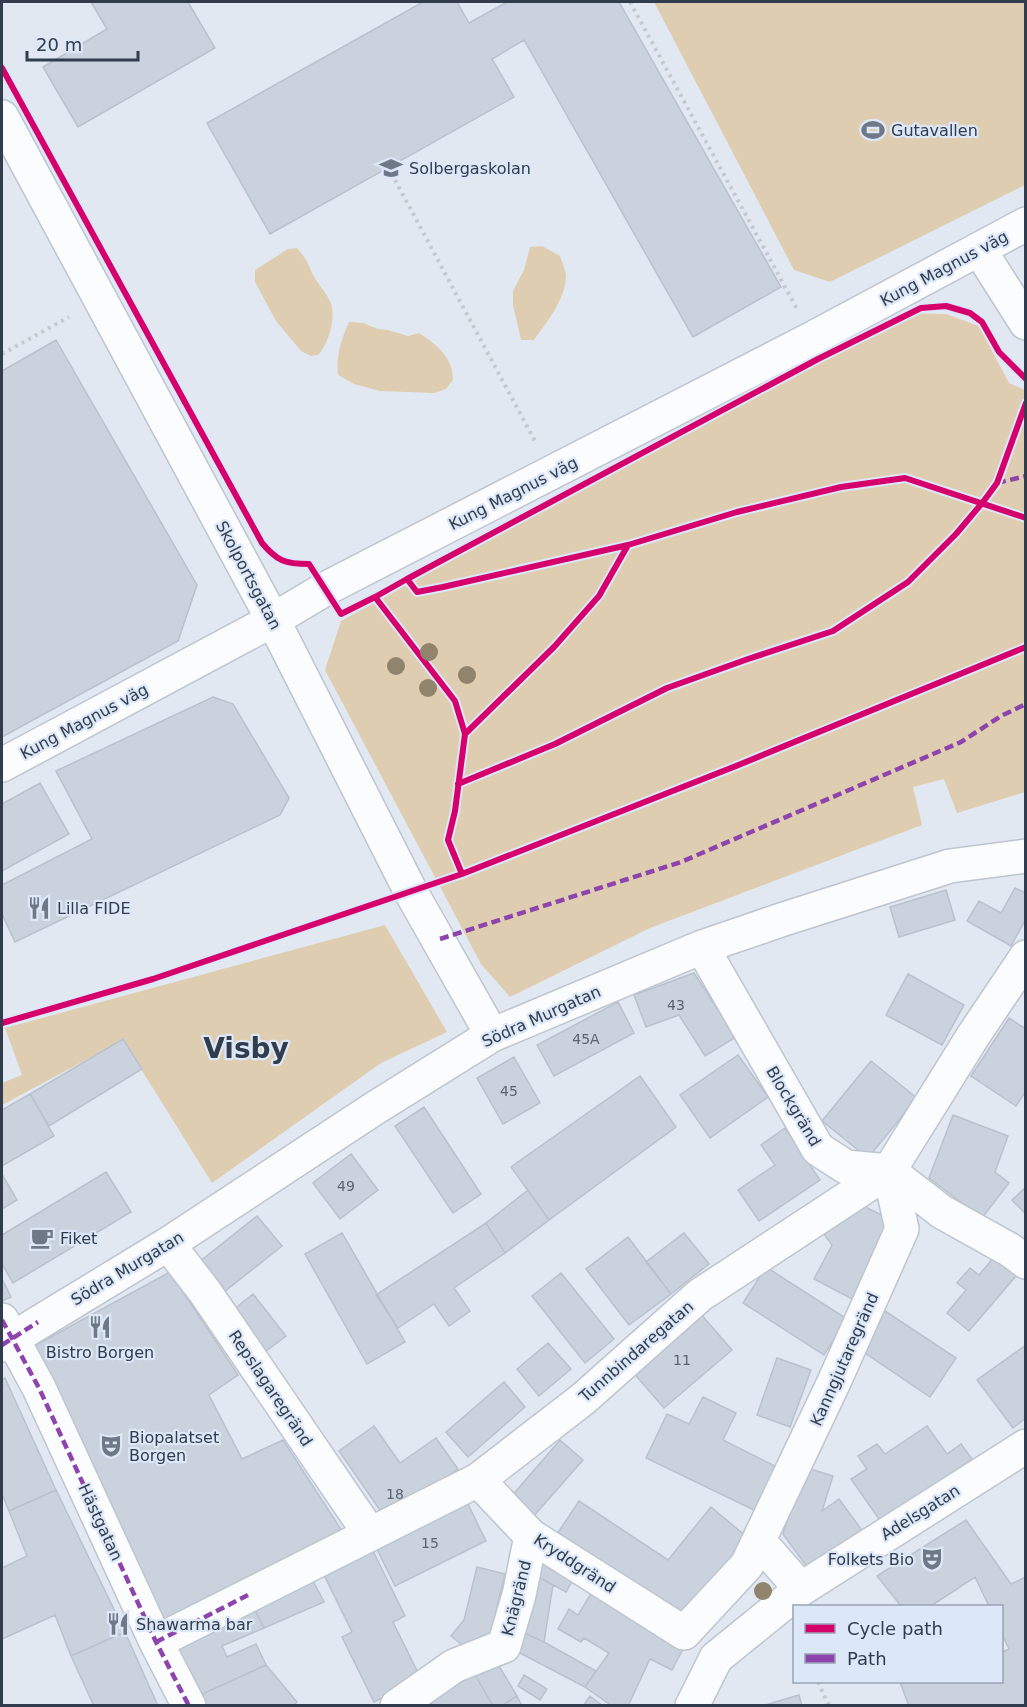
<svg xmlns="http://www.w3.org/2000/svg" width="1027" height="1707" font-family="'DejaVu Sans',sans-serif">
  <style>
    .green { fill: #dfcdb1 }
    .building { fill: #cad2de; stroke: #b9c1cd; stroke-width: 1.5 }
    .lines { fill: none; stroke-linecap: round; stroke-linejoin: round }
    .minor-casing { stroke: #bdc5d1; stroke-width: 36 }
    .path { stroke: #c6c9cd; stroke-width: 4; stroke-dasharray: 3 4.5; stroke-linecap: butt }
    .minor { stroke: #fbfcfd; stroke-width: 33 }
    .quiet { stroke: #8e44ad; stroke-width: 4.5; stroke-dasharray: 9 4.5; stroke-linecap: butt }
    .cycleway-casing { stroke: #dce7f8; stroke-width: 10 }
    .cycleway { stroke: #d6006c; stroke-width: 6 }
    .tree { fill: #90846d }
    .labels { text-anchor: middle; stroke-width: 4.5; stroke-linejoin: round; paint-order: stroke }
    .number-label { font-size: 14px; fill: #596372 }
    .poi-label { font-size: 16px; fill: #313c4c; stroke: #dce7f8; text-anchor: start }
    .street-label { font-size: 16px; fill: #313c4c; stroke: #dce7f8 }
    .town-label { font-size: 28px; font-weight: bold; fill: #313c4c; stroke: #dce7f8 }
  </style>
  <rect width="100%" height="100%" fill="#e2e8f2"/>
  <path class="green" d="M654,2H1025V185L830,282L794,270Z
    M542,246L560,256C562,262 565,269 566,275C566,299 547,322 534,340H521L513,305V291L524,270L530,247Z
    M297,248C306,259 307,261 312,273C317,283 325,291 330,301C337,316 329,343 318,355L311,356L301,351L276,321L255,282V270L288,249Z
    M903,313L946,314L979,326L1009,383L1025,390V792L957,813L944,779L913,787L922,825L650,928L510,997L481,964L325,670L341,621Z
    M349,322L363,323L378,329L388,330L408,336L419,333C437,345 453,357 453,380L446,389L434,393L380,391L354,384L338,375C336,355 341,340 349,322Z
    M385,925L447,1032L381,1063L212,1183L123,1040L2,1105V1083L22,1075L5,1028Z"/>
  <path class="building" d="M91,2H188L215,48L78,127L43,67L107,29Z
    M423,2H457L469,23L507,2H619L781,287L693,337L524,40L492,59L514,97L270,234L207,123Z
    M56,340L197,585L178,641L2,737V371Z
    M213,697L233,704L289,798L280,815L15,942L2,914V885L92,839L56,771Z
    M40,783L69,834L2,871V804Z
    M1015,888L1026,893V919L1011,946L967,921L979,901L1001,913Z
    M946,890L955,920L899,937L890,907Z
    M694,973L736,1037L705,1056L679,1015L646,1027L634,995Z
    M908,974L964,1005L942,1045L886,1015Z
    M618,1002L634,1033L554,1076L537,1045Z
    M1009,1018L1026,1029V1091L1016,1106L971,1076Z
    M123,1039L142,1069L49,1126L30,1094Z
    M738,1055L768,1097L710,1138L680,1095Z
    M514,1057L540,1103L503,1124L477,1078Z
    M871,1061L917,1098L868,1158L822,1121Z
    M640,1076L676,1127L549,1220L511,1167Z
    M30,1094L54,1136L2,1166V1110Z
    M424,1107L481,1194L453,1213L395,1126Z
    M953,1115L1008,1136L995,1172L1009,1183L982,1218L929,1178Z
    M785,1128L820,1180L759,1221L738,1190L775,1165L761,1145Z
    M351,1154L378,1190L340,1219L313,1183Z
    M106,1172L131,1212L13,1283L2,1264V1235Z
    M2,1174L17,1200L2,1209Z
    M1026,1187V1214L1012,1200Z
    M528,1190L549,1220L505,1253L486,1223Z
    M857,1203L894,1221L854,1300L814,1279L832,1245L821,1230Z
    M257,1216L282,1246L224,1292L199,1262Z
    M486,1223L505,1253L454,1288L470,1311L449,1326L434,1304L398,1328L376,1295Z
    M342,1233L405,1342L367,1364L305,1254Z
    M684,1233L709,1264L671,1294L646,1262Z
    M628,1237L671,1294L629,1325L586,1269Z
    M994,1257L1016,1276L969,1331L947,1313L966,1290L957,1283L970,1268L979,1275Z
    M766,1267L847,1319L824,1355L743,1303Z
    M170,1272L238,1375L209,1395L242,1459L283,1440L344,1534L160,1627L34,1346Z
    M561,1273L614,1339L585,1363L532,1296Z
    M2,1279L11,1297L2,1301Z
    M253,1294L286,1336L266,1351L233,1310Z
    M885,1311L956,1358L930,1397L859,1349Z
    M699,1312L732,1350L664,1408L631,1370Z
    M548,1343L571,1369L539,1396L517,1369Z
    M1026,1345V1418L1013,1428L977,1380Z
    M777,1358L811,1370L790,1427L757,1415Z
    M5,1378L56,1490L9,1511L2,1494V1380Z
    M504,1382L525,1407L468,1457L446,1432Z
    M703,1397L736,1413L723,1440L779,1468L758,1512L646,1458L667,1414L689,1424Z
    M374,1426L400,1463L436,1438L458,1469L386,1519L339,1451Z
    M927,1426L947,1454L961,1444L972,1459L881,1522L851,1479L867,1469L858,1456L877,1444L885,1454Z
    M560,1440L583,1460L532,1518L510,1498Z
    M804,1467L833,1476L822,1511L839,1499L864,1533L810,1571L783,1534Z
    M56,1490L125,1632L71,1656L55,1615L2,1639V1568L27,1556L9,1511Z
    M466,1500L486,1541L395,1586L375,1545Z
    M579,1501L668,1560L711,1507L748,1538L679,1621L555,1537Z
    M966,1520L1011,1584L1026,1577V1706H909L900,1682H1002V1652L1009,1649L1002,1634V1606H989L975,1577L931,1606H901L877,1576Z
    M373,1551L405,1616L393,1622L421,1679L374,1702L342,1637L352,1632L324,1575Z
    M540,1557L575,1576L566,1592L531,1573Z
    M477,1567L505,1574L491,1632L473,1654L451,1636L464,1620Z
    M531,1573L553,1585L544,1642L522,1632Z
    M310,1575L324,1602L264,1628L253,1606Z
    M594,1589L684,1647L672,1670L650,1659L628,1706H612L585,1687L609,1653L584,1638L581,1642L558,1629L569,1609L578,1615Z
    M253,1606L264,1628L222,1646L227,1657L256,1644L266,1665L198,1696L172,1645Z
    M125,1632L158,1706H89L93,1704L71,1656Z
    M522,1632L544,1642L596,1671L585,1687L520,1653Z
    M496,1661L517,1696L501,1706H493L474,1673Z
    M266,1665L297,1702L293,1706H204L198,1696Z
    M474,1673L493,1706H430L427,1701Z
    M524,1675L547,1689L540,1700L518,1686Z
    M799,1695L802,1706H762Z
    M517,1696L522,1706H501Z
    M590,1696L603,1706H583Z"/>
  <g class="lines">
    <g class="minor-casing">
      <path id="minor" d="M2,117L273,620L411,892L492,1035
        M979,249L1026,323
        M2,765L273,620L325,589L813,338L1026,224
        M702,947L818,1149L846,1167L889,1171L942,1212L1010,1250L1026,1262
        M168,1244L205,1292L370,1534
        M2,1320L39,1388L156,1642L189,1706
        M2,1345L168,1244L375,1108L492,1035L702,947L784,919L950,866L1026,856
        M478,1480L531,1536L684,1633L747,1565L834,1382L902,1229L889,1171
        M759,1541L801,1589
        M156,1642L478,1480L583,1399L700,1295L889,1171L973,1036L1026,957
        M397,1706L454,1666L504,1646L519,1595L531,1536
        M692,1706L716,1658L801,1589L1026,1446"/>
    </g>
    <path class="path" d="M630,2L797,309
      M395,180L536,443
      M2,354L69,317
      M818,1682L829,1706"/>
    <use href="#minor" class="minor"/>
    <path class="quiet" d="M997,483L1026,476
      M440,939L681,862L961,742L1001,716L1026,704
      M2,1320L39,1388L156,1642L189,1706
      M2,1345L38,1322
      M156,1642L248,1595"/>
    <g class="cycleway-casing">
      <path id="cycleway" d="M2,68L262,543C277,561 285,564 309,564L341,614L375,597L455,701L465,734L455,811L448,840L462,874
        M407,579L818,359L921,308L946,306L970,313L982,322L999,352L1026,379
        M375,597L407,579L417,592L443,587L628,545L737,512L841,487L905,478L1026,518
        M465,734L554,647L599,596L628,545
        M458,784L555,744L667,688L748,659L833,631L908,582L956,534L983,502L997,483L1026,403
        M2,1023L153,979L462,874L736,766L1026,647"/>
    </g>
    <use href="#cycleway" class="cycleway"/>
  </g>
  <g class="tree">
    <circle cx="429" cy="652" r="9"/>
    <circle cx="396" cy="666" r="9"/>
    <circle cx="467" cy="675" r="9"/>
    <circle cx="428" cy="688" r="9"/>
    <circle cx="763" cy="1591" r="9"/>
  </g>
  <defs>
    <g id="stadium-bare" transform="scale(1.8)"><path d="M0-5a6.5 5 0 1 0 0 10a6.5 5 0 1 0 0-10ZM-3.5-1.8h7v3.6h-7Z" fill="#6f7886" stroke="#dce7f8" stroke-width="2.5" paint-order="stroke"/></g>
    <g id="school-bare" transform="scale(1.8)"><path d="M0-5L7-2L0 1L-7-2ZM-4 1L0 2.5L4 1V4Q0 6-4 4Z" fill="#6f7886" stroke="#dce7f8" stroke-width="2.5" paint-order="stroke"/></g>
    <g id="restaurant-bare" transform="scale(1.8)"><path d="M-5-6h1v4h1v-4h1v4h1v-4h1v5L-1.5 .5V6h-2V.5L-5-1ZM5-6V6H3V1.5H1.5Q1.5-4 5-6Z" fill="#6f7886" stroke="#dce7f8" stroke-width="2.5" paint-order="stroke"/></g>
    <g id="cafe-bare" transform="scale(1.8)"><path d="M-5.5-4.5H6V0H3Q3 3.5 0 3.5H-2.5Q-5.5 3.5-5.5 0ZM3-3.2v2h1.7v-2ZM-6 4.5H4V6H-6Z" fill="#6f7886" stroke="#dce7f8" stroke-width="2.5" paint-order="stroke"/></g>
    <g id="theatre-bare" transform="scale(1.8)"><path d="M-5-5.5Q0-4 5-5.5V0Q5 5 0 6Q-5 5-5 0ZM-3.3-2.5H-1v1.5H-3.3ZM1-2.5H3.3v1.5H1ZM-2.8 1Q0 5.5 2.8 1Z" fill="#6f7886" stroke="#dce7f8" stroke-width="2.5" paint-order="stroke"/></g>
  </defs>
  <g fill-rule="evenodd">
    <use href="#stadium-bare" x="873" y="130"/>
    <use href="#school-bare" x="391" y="168"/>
    <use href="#restaurant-bare" x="39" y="908"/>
    <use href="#cafe-bare" x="42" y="1238"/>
    <use href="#restaurant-bare" x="100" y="1327"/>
    <use href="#theatre-bare" x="111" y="1446"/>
    <use href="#theatre-bare" x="932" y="1559"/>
    <use href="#restaurant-bare" x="118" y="1624"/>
  </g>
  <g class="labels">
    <g class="number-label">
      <text x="676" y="1010">43</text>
      <text x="586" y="1044">45A</text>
      <text x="509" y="1096">45</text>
      <text x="346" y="1191">49</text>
      <text x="682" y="1365">11</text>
      <text x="395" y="1499">18</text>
      <text x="430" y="1548">15</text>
    </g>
    <g class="poi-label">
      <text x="891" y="136">Gutavallen</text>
      <text x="409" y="174">Solbergaskolan</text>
      <text x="57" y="914">Lilla FIDE</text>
      <text x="60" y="1244">Fiket</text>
      <text x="100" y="1358" text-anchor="middle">Bistro Borgen</text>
      <text x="129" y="1443">Biopalatset<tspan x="129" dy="18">Borgen</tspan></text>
      <text x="914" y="1565" text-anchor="end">Folkets Bio</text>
      <text x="136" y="1630">Shawarma bar</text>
    </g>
    <g class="street-label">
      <text transform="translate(944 268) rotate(-28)" y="6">Kung Magnus väg</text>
      <text transform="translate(513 493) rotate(-27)" y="6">Kung Magnus väg</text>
      <text transform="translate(249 575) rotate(62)" y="6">Skolportsgatan</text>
      <text transform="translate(84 721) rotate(-28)" y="6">Kung Magnus väg</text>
      <text transform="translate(541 1016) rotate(-24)" y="6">Södra Murgatan</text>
      <text transform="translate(794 1106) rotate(59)" y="6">Blockgränd</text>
      <text transform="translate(127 1268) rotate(-31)" y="6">Södra Murgatan</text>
      <text transform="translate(636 1351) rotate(-41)" y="6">Tunnbindaregatan</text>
      <text transform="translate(844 1359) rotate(-66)" y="6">Kanngjutaregränd</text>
      <text transform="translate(271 1388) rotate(56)" y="6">Repslagaregränd</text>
      <text transform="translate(920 1512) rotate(-32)" y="6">Adelsgatan</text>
      <text transform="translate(101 1522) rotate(65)" y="6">Hästgatan</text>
      <text transform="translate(575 1563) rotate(33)" y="6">Kryddgränd</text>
      <text transform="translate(516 1598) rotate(-76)" y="6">Knägränd</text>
    </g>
    <g class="town-label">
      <text x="246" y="1058">Visby</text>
    </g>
  </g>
  <rect width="1027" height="1707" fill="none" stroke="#313c4c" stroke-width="6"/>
  <rect x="793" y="1605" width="210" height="78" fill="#dce7f8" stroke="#98a3b3" stroke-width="1.5"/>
  <rect x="805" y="1624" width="30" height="9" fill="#d6006c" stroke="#98a3b3" stroke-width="1.5"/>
  <text x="847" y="1635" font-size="18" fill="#313c4c">Cycle path</text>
  <rect x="805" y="1654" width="30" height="9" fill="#8e44ad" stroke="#98a3b3" stroke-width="1.5"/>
  <text x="847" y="1665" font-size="18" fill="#313c4c">Path</text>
  <path d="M27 51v9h111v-9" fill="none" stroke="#313c4c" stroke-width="3"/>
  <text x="36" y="51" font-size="18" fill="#313c4c" stroke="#dce7f8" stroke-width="4.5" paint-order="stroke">20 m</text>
</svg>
